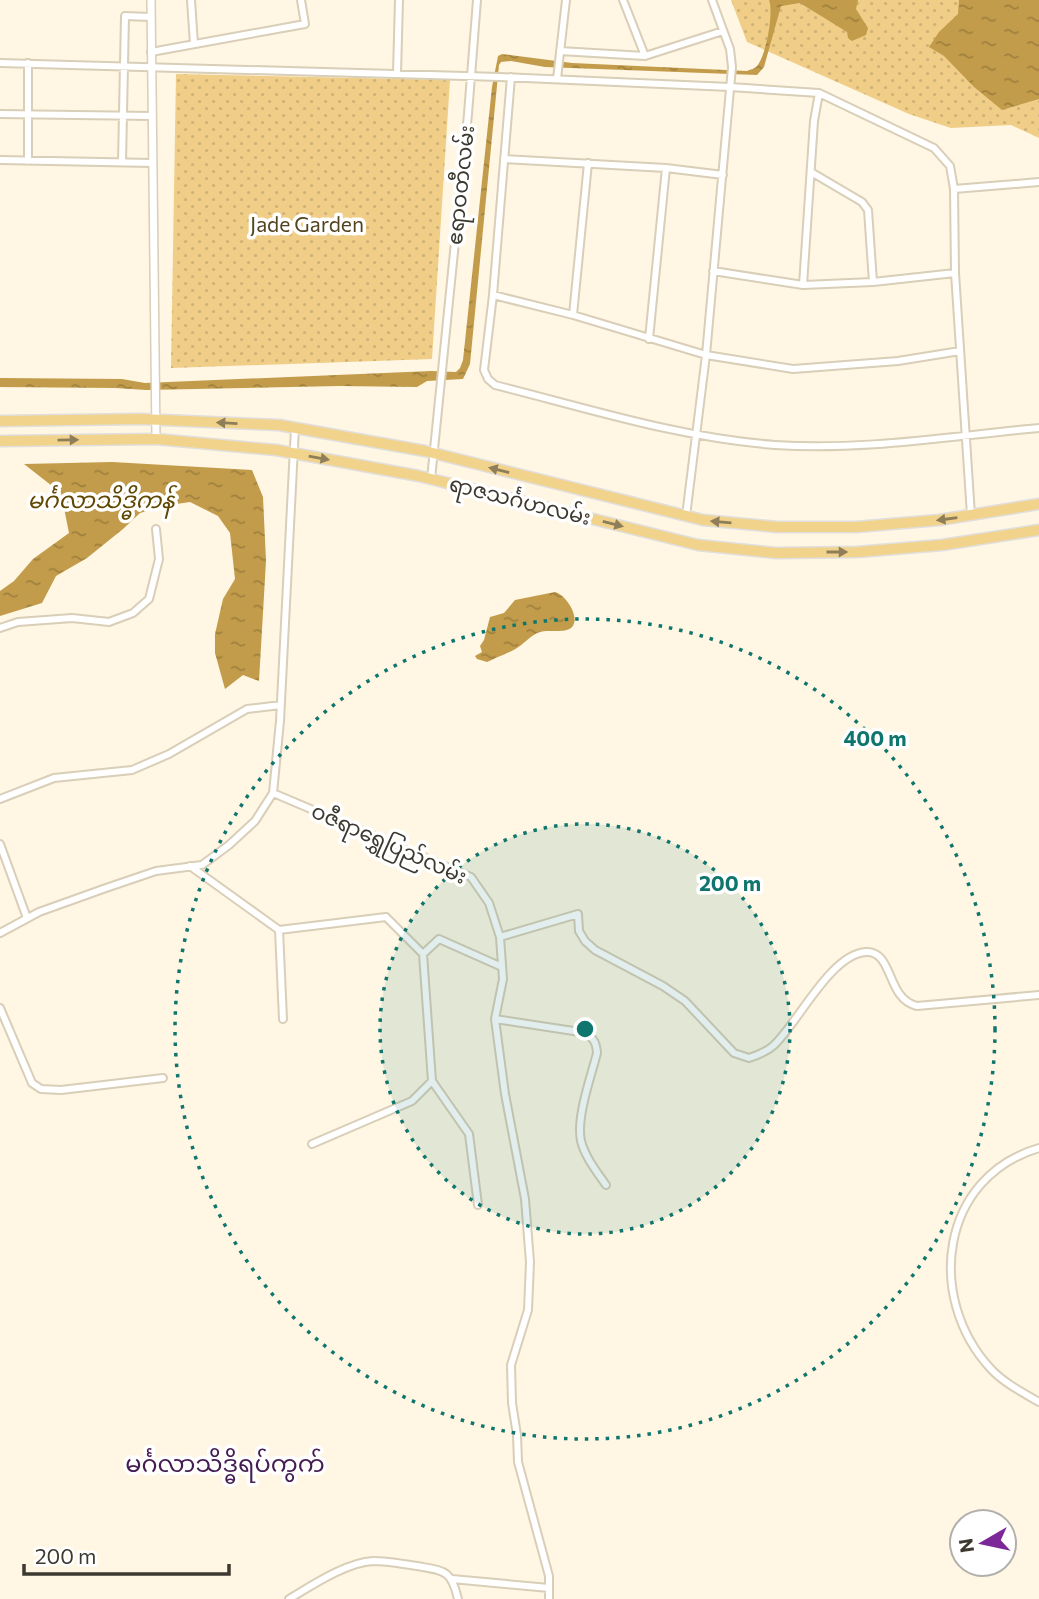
<svg xmlns="http://www.w3.org/2000/svg" width="1039" height="1599" font-family="Commissioner,'Noto Sans Myanmar',sans-serif">
  <style>
    .green { fill: url(#green-dots) }
    .water { fill: url(#water-ripples) }
    .lines { fill: none; stroke-linecap: round; stroke-linejoin: round }
    .minor-casing { stroke: #d9ceb7; stroke-width: 10 }
    .tertiary-casing { stroke: #d9ceb7; stroke-width: 10 }
    .primary-casing { stroke: #e0dfde; stroke-width: 13 }
    .minor { stroke: #fff; stroke-width: 6 }
    .tertiary { stroke: #fff; stroke-width: 7 }
    .primary { stroke: #f2d38b; stroke-width: 10 }
    .oneway { fill: #8e7e59 }
    .ring { fill: none; stroke: #0f766e; stroke-width: 3.5; stroke-dasharray: 3.5 7 }
    .labels { text-anchor: middle; stroke-width: 7; stroke-linejoin: round; paint-order: stroke }
    .street-label { font-size: 21px; fill: #3d3930; stroke: #fff }
    .park-label { font-size: 21px; fill: #53431f; stroke: #fff }
    .water-label { font-size: 23px; font-style: italic; fill: #604702; stroke: #fff }
    .quarter-label { font-size: 24px; fill: #441c51; stroke: #fff }
    .centre { fill: #0f766e; stroke: #fff; stroke-width: 3.5 }
    .ring-label { font-size: 21px; text-anchor: middle; font-weight: bold; fill: #0f766e; stroke: #fff; stroke-width: 7; stroke-linejoin: round; paint-order: stroke }
  </style>
  <defs>
    <pattern id="green-dots" width="8" height="8" patternUnits="userSpaceOnUse" patternTransform="scale(1.75)"><rect width="8" height="8" fill="#f0ce88"/><path d="M2 2h.1M6 6h.1" fill="none" stroke="#cfb276" stroke-width="1.8" stroke-linecap="round"/></pattern>
    <pattern id="water-ripples" width="26" height="14" patternUnits="userSpaceOnUse" patternTransform="scale(1.75)"><rect width="26" height="14" fill="#c29c4a"/><path d="M2 4q2-2 4 0t4 0M15 11q2-2 4 0t4 0" fill="none" stroke="#9f803e"/></pattern>
  </defs>
  <rect width="100%" height="100%" fill="#fff6e3"/>
  <path class="green" d="M731,0H1039V138L1011,125L951,128L909,114L747,42Z
    M176,74L450,80L432,359L171,368Z"/>
  <path class="water" d="M769,0H858L856,9L868,28L866,35L852,41L848,38L847,32L800,3L781,6L764,67L757,75L545,67L511,61L501,62L499,65L470,364L463,379L427,381L417,387L339,386L146,390L115,388L0,387V378L122,379L145,383L431,371L456,372L460,368L463,360L492,87L498,56L502,54L572,63L747,71C752,69 754,69 757,66C766,56 774,12 769,0Z
    M959,0H1039V99L1002,110L974,87L944,56L929,47L939,32L958,14Z
    M112,462L252,470L263,497L266,561L259,681L243,675L225,689L215,653V634L223,599L235,579L230,533L218,516L190,502L163,506L140,513L123,529L87,558L56,576L42,603L0,616V591L14,581L33,559L69,533L61,493L24,464Z
    M555,592C565,594 581,617 572,627C566,634 548,629 540,632C531,635 525,643 517,648C511,652 495,658 487,662L477,659L475,656L482,652L480,646L484,640L490,617L504,613L515,600Z"/>
  <g class="lines">
    <g class="minor-casing">
      <path id="minor" d="M191,0L194,44
        M623,0L645,56
        M560,51L645,56L723,31
        M151,52L305,24L301,0
        M0,63L500,77L730,87L819,93L934,148L950,166L954,189L955,273L971,515
        M397,74L399,0
        M511,77L493,295L484,370L488,379L495,385C587,408 680,438 775,445C863,451 951,436 1039,428
        M557,79L566,0
        M0,114L152,116
        M504,159L666,168L723,175
        M0,160L152,163
        M28,161V63
        M122,162L125,16L151,17
        M811,172L862,202L868,210L873,282
        M954,189L1039,182
        M713,271L803,285L873,282L955,273
        M803,285L814,121L819,93
        M493,295L573,315L706,355L793,369L898,361L960,351
        M573,315L588,163
        M649,339L666,168
        M295,428L280,721L273,793L471,877L489,903L500,937L503,979L495,1019L505,1094L525,1199L530,1262L528,1310L511,1365L512,1403L517,1435L518,1462L549,1576V1599
        M431,479L468,114L477,0
        M686,516L706,355L732,67L730,49L712,0
        M0,628L18,622L72,618L109,622L133,613L149,599L159,559L156,529
        M0,799L54,778L132,770L169,754L247,709L281,705
        M0,844L27,918
        M190,866L279,930L386,917L423,954
        M279,930L283,1019
        M0,933L39,912L106,888L156,871L202,865L229,845L255,821L273,793
        M500,937L578,914L579,931L585,941L595,950L663,986L685,1001L734,1053L749,1058C758,1055 766,1052 773,1046C797,1025 830,954 866,952C894,951 886,999 917,1006L1039,995
        M0,1008L32,1083L41,1089L61,1090L163,1078
        M495,1019L580,1032C592,1037 596,1039 597,1053C591,1077 576,1117 581,1141C585,1157 597,1172 606,1185
        M432,1081L469,1134L478,1205
        M312,1144L412,1101L432,1081L423,954L439,939L502,967
        M1039,1148C940,1177 925,1298 991,1369C1004,1383 1022,1392 1039,1402
        M452,1579L549,1588
        M289,1599C311,1586 347,1562 373,1561C388,1561 402,1564 417,1566C444,1571 451,1569 458,1599"/>
    </g>
    <g class="tertiary-casing">
      <path id="tertiary" d="M151,0L156,439"/>
    </g>
    <g class="primary-casing">
      <path id="primary" d="M0,421L140,419L279,425L425,451L703,520L777,527H856L939,520L1039,504
        M0,441L156,439L276,450L419,476L698,545L776,553L857,552L942,545L1039,530"/>
    </g>
    <use href="#minor" class="minor"/>
    <use href="#tertiary" class="tertiary"/>
    <use href="#primary" class="primary"/>
  </g>
  <defs><path id="oneway-solid" d="M-6-.8H1V-3.2L6.5 0L1 3.2V.8H-6Z" transform="scale(1.75)"/></defs>
  <g class="oneway">
    <use href="#oneway-solid" transform="translate(227 423) rotate(-177)"/>
    <use href="#oneway-solid" transform="translate(68 440) rotate(-1)"/>
    <use href="#oneway-solid" transform="translate(319 458) rotate(10)"/>
    <use href="#oneway-solid" transform="translate(499 470) rotate(-166)"/>
    <use href="#oneway-solid" transform="translate(947 519) rotate(172)"/>
    <use href="#oneway-solid" transform="translate(721 522) rotate(-175)"/>
    <use href="#oneway-solid" transform="translate(613 524) rotate(14)"/>
    <use href="#oneway-solid" transform="translate(837 552)"/>
  </g>
  <circle cx="585" cy="1029" r="205" fill="#0f766e" fill-opacity=".12"/>
  <g class="ring">
    <circle cx="585" cy="1029" r="205"/>
    <circle cx="585" cy="1029" r="410"/>
  </g>
  <g class="labels">
    <g class="street-label">
      <text transform="translate(461 185) rotate(-84)" y="7">ဧရာဝတီလမ်း</text>
      <text transform="translate(520 501) rotate(14)" y="7">ရာဇသင်္ဂဟလမ်း</text>
      <text transform="translate(389 844) rotate(24)" y="7">ဝဇီရာရွှေပြည်လမ်း</text>
    </g>
    <g class="park-label">
      <text x="307" y="232">Jade Garden</text>
    </g>
    <g class="water-label">
      <text x="101" y="508">မင်္ဂလာသိဒ္ဓိကန်</text>
    </g>
    <g class="quarter-label">
      <text x="225" y="1472">မင်္ဂလာသိဒ္ဓိရပ်ကွက်</text>
    </g>
  </g>
  <circle cx="585" cy="1029" r="10" class="centre"/>
  <g class="ring-label">
    <text x="875" y="746">400 m</text>
    <text x="730" y="891">200 m</text>
  </g>
  <g transform="translate(983 1543) rotate(261)"><circle r="33" fill="#ffffff" stroke="#b1b0ac" stroke-width="2"/>
  <path d="M0-5L12 26L0 18L-12 26Z" fill="#7d2898"/>
  <text y="-10" font-size="19" font-weight="bold" text-anchor="middle" fill="#3d3930">N</text>
  </g>
  <path d="M24 1564v10h205v-10" fill="none" stroke="#3d3930" stroke-width="3.5"/>
  <text x="35" y="1564" font-size="21" fill="#3d3930" stroke="#ffffff" stroke-width="5" paint-order="stroke">200 m</text>
</svg>
